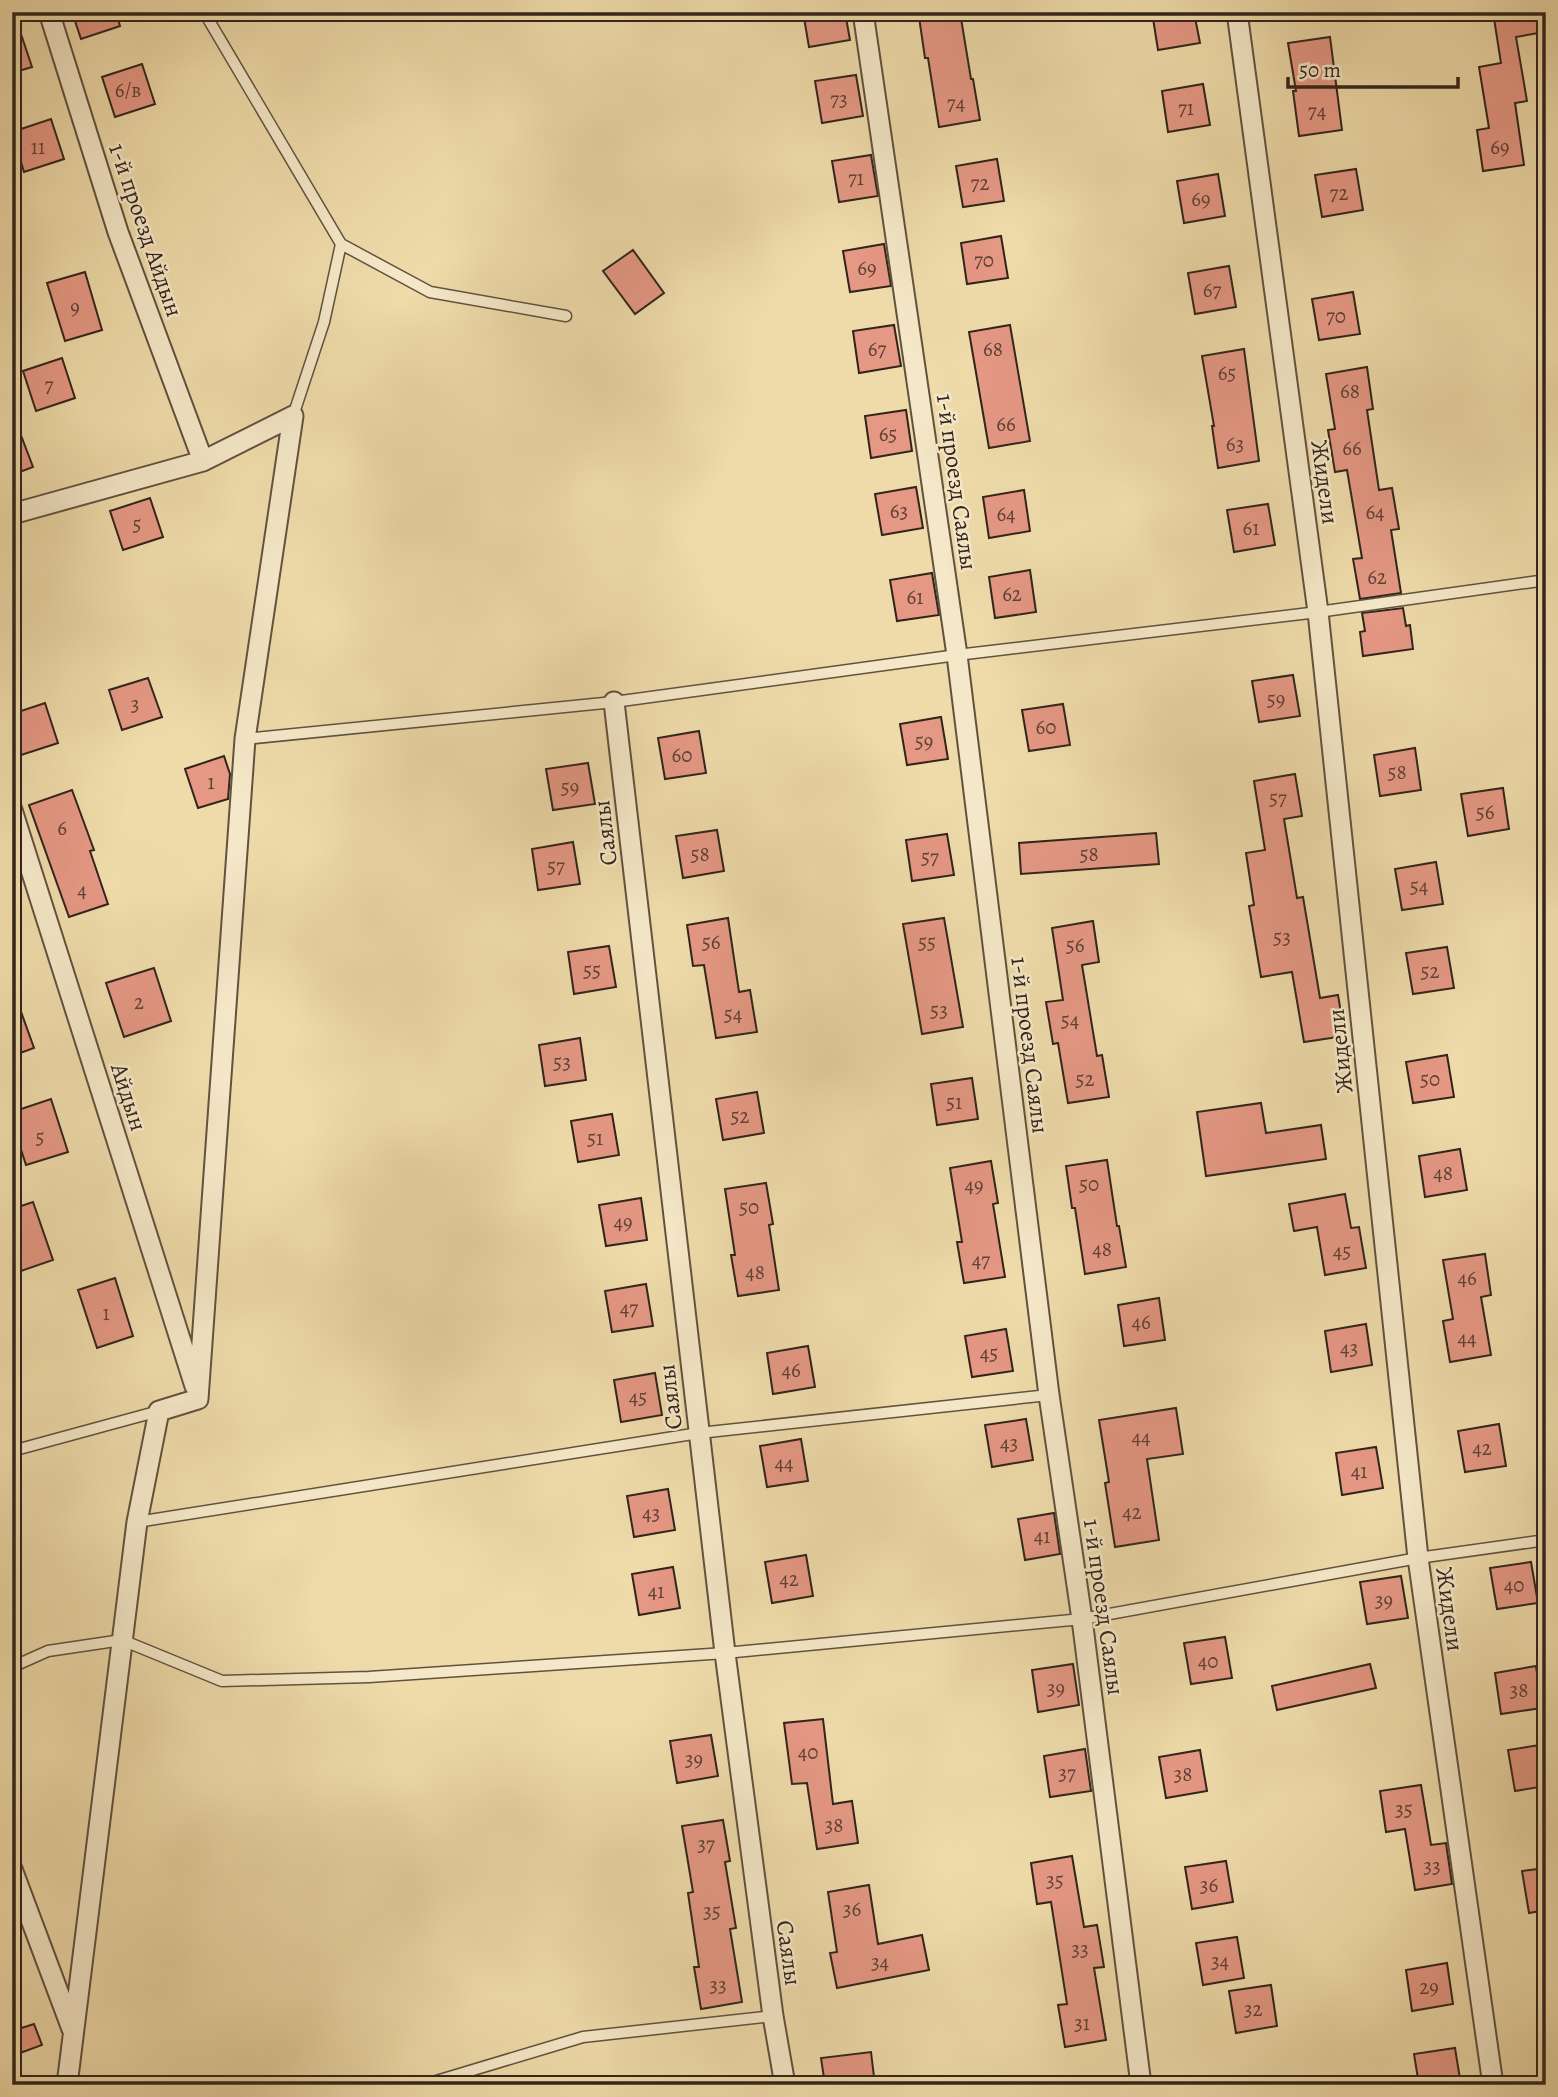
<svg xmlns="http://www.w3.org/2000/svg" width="1558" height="2097" font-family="Alegreya,serif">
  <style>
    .building { fill: #e59884; stroke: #32241c; stroke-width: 2 }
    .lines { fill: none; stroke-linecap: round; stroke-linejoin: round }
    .service-casing { stroke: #615240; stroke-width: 13 }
    .minor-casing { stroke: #615240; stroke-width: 23 }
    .service { stroke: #f5e8c8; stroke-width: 10 }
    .minor { stroke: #f5e8c8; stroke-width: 19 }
    .labels { text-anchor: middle; stroke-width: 5; stroke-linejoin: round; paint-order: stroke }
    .number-label { font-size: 21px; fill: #5f4136 }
    .street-label { font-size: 24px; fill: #32241c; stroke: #f5e8c8 }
  </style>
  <rect width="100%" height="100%" fill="#efdbaa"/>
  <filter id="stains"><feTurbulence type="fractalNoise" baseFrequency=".00286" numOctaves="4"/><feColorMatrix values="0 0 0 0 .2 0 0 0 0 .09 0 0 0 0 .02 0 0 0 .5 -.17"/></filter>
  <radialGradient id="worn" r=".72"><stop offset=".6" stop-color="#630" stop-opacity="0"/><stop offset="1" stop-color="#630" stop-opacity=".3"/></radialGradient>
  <path class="building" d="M72,12H116L120,26L81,39Z
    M803,12H845L850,40L809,47Z
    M948,12H960L971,79H973L980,120L939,127L928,58H925L919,17Z
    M1152,12H1194L1200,43L1158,50Z
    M1493,12H1535L1539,33L1516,37L1527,101L1515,103L1524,165L1483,171L1477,130L1489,128L1479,67L1501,63Z
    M16,19L32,67L12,73V20Z
    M1330,37L1342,130L1299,136L1293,91H1296L1288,43Z
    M142,64L155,104L115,117L102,77Z
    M856,75L863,116L822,123L815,81Z
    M1203,84L1210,125L1168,132L1162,91Z
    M51,119L64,159L24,172L12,132Z
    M871,155L878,196L839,202L832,161Z
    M997,159L1004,201L963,207L956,166Z
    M1356,169L1363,210L1322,217L1315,175Z
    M1218,174L1225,216L1184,223L1177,181Z
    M1001,236L1008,278L967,284L961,243Z
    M884,244L891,286L850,292L843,251Z
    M633,250L664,293L635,314L603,271Z
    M1229,266L1236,307L1195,314L1188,273Z
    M85,272L102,330L65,341L47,283Z
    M1353,292L1360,334L1319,340L1312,299Z
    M894,325L901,366L859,373L853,331Z
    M1010,325L1030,441L989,448L969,332Z
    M1244,349L1259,461L1218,468L1212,426H1214L1202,356Z
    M62,358L75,398L36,411L23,371Z
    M1367,367L1373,409L1367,410L1379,490L1392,488L1399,529L1391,530L1401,593L1360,599L1353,559L1362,558L1347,470L1335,472L1328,430L1335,429L1326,374Z
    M906,410L912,451L871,458L865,416Z
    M12,417H14L33,467L12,475Z
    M916,487L923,528L882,535L875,494Z
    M1024,490L1030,531L989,538L983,497Z
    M150,498L163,537L123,550L110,511Z
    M1268,504L1275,545L1234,552L1227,510Z
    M1030,570L1036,612L995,618L989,577Z
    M932,573L939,615L897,621L890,580Z
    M1403,608L1406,626L1410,625L1413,649L1363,656L1360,632L1365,631L1362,613Z
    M1293,675L1300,716L1259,722L1252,681Z
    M148,678L162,717L122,730L109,690Z
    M45,703L58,743L18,756L12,738V714Z
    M1063,704L1070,745L1029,751L1022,710Z
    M941,717L948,759L907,765L900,724Z
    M699,731L706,773L665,779L658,738Z
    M1415,748L1421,790L1380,796L1374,755Z
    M224,756L230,774L228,799L198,808L185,769Z
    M588,763L595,804L553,810L546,769Z
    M1295,774L1302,816L1284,819L1297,898L1303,897L1320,998L1338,995L1345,1036L1304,1042L1292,972L1261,977L1249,906L1254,905L1246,853L1265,850L1254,781Z
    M1503,788L1509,829L1468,836L1461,794Z
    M72,790L94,850L90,851L108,904L69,917L29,805Z
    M717,830L724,871L683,878L676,836Z
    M1156,833L1159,864L1021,874L1019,843Z
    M947,834L954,875L912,881L906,840Z
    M573,842L580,884L538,890L532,849Z
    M1436,862L1443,904L1402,910L1395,869Z
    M728,918L739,992L750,990L757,1032L716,1038L704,965L693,966L687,925Z
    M944,918L963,1027L922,1034L903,924Z
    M1093,921L1099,962L1082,965L1097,1056L1102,1055L1109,1097L1068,1103L1058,1043L1053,1044L1046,1002L1063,1000L1052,928Z
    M609,946L616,987L574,994L568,952Z
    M1447,947L1454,988L1413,994L1406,953Z
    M154,968L171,1021L124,1037L106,983Z
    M12,995H15L34,1048L12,1056Z
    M580,1038L586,1080L545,1086L539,1045Z
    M1447,1055L1454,1097L1413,1103L1406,1062Z
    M972,1078L978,1119L937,1125L931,1084Z
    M757,1092L764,1133L723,1140L716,1099Z
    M51,1099L68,1152L26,1165L12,1122V1112Z
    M1261,1103L1266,1133L1321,1125L1326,1159L1206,1176L1197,1112Z
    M612,1114L619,1155L578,1162L571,1121Z
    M1460,1149L1467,1190L1425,1197L1419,1156Z
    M1107,1160L1117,1226H1119L1126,1267L1085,1274L1075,1208H1072L1066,1166Z
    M991,1161L998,1203L993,1204L1005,1277L964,1283L957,1242H962L950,1168Z
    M766,1183L773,1224L769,1225L779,1290L738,1296L731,1255H735L725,1189Z
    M1345,1194L1351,1228L1359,1227L1366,1268L1325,1275L1317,1227L1294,1231L1289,1204Z
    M641,1198L647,1240L606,1246L599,1205Z
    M33,1202L53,1260L12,1274V1209Z
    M1485,1254L1491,1295L1481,1297L1491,1355L1450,1362L1443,1321L1453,1319L1443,1260Z
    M115,1278L133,1336L97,1348L78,1290Z
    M646,1284L653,1326L612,1332L605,1291Z
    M1159,1298L1165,1340L1124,1346L1118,1305Z
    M1366,1324L1372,1365L1331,1372L1325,1331Z
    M1006,1329L1013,1371L972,1377L965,1336Z
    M808,1346L815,1387L773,1394L767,1353Z
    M655,1373L662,1415L621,1422L614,1380Z
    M1176,1408L1183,1454L1147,1459L1159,1540L1115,1547L1105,1483L1109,1482L1099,1420Z
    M1026,1419L1033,1460L992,1467L985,1425Z
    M1499,1424L1506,1466L1465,1472L1458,1431Z
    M801,1439L808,1481L767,1487L760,1446Z
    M1376,1447L1383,1488L1342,1495L1336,1453Z
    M668,1489L675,1530L634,1537L627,1496Z
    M1054,1513L1060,1554L1025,1560L1018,1519Z
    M806,1555L813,1596L772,1603L765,1562Z
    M1531,1562L1538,1603L1497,1609L1490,1568Z
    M673,1567L680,1608L639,1615L632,1574Z
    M1401,1576L1408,1618L1367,1624L1360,1582Z
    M1225,1637L1232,1678L1191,1684L1184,1643Z
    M1073,1664L1079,1705L1038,1712L1032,1670Z
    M1370,1664L1376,1688L1277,1710L1272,1686Z
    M1536,1666L1542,1708L1501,1714L1495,1673Z
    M823,1719L833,1804L852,1801L858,1843L817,1849L807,1783L792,1784L784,1723Z
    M711,1735L718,1776L677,1783L670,1741Z
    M1546,1744V1786L1515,1791L1508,1750Z
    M1085,1749L1091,1791L1050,1797L1044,1756Z
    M1200,1750L1207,1791L1166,1798L1159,1757Z
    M1421,1785L1431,1845L1446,1843L1452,1884L1415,1890L1405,1829L1386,1832L1380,1791Z
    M723,1820L730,1861L725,1862L736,1928L730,1929L742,2002L701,2009L694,1967H699L688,1893L693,1892L682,1826Z
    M1072,1856L1084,1927L1097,1925L1104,1967L1094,1968L1106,2040L1065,2047L1058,2005L1067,2004L1051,1902L1037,1904L1031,1863Z
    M1226,1861L1233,1902L1192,1909L1185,1867Z
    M1546,1868V1910L1529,1913L1522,1871Z
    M869,1885L878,1944L922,1935L929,1970L837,1988L830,1953L837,1952L828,1892Z
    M1237,1937L1244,1978L1203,1985L1196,1943Z
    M1447,1963L1453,2004L1412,2011L1406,1970Z
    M1271,1985L1277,2026L1236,2033L1229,1991Z
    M34,2024L42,2045L12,2056V2031Z
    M1455,2048L1461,2085H1419L1414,2054Z
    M871,2052L875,2085H825L821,2058Z"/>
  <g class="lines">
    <g class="service-casing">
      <path id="service" d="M204,12L341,244L324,322L293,416
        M341,244L430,292L566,316
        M245,739L614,702L957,655L1318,612L1546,580
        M12,1451L159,1411
        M137,1522L699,1433L1049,1395
        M12,1667L48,1651L122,1640L222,1681L369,1677L725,1653L1082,1619L1418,1558L1546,1540
        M423,2085L583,2037L773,2016"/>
    </g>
    <g class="minor-casing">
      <path id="minor" d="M49,12L118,232L203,461
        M863,12L957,655L1049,1395L1082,1619L1141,2085
        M1237,12L1318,612L1418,1558L1493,2085
        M12,514L203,461L293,416
        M614,702L725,1653L773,2016L785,2085
        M12,810L195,1386
        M12,1869L72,2029
        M67,2085L137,1522L159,1411L198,1399L245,739L293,416"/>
    </g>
    <use href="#service" class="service"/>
    <use href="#minor" class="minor"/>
  </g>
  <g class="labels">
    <g class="number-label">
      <text x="128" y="97">6/в</text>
      <text x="839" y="106">73</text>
      <text x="956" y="110">74</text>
      <text x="1186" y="115">71</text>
      <text x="1317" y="118">74</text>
      <text x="38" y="154">11</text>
      <text x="1500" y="154">69</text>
      <text x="856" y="185">71</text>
      <text x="980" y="190">72</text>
      <text x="1339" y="200">72</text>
      <text x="1201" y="206">69</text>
      <text x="984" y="267">70</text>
      <text x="867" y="275">69</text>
      <text x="1212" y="297">67</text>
      <text x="75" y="314">9</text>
      <text x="1336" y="323">70</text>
      <text x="877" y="356">67</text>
      <text x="993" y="356">68</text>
      <text x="1227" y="380">65</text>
      <text x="49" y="392">7</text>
      <text x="1350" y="398">68</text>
      <text x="1006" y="431">66</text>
      <text x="888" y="441">65</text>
      <text x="1235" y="451">63</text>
      <text x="1352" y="455">66</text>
      <text x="899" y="518">63</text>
      <text x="1375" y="519">64</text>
      <text x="1006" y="521">64</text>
      <text x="137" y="531">5</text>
      <text x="1251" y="535">61</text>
      <text x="1377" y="584">62</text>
      <text x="1012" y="601">62</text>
      <text x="915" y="604">61</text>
      <text x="1276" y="706">59</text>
      <text x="135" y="711">3</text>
      <text x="1046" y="734">60</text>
      <text x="924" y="748">59</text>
      <text x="682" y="762">60</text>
      <text x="1397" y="779">58</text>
      <text x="211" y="789">1</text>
      <text x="570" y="794">59</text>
      <text x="1278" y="805">57</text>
      <text x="1485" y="819">56</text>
      <text x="62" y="835">6</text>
      <text x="700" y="861">58</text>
      <text x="1089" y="861">58</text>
      <text x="930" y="864">57</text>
      <text x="556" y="873">57</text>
      <text x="1419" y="893">54</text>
      <text x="82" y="897">4</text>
      <text x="1282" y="944">53</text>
      <text x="711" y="949">56</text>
      <text x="927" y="949">55</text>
      <text x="1075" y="952">56</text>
      <text x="592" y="977">55</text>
      <text x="1430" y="978">52</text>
      <text x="139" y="1009">2</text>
      <text x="939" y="1017">53</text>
      <text x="733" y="1021">54</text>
      <text x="1070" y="1027">54</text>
      <text x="562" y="1069">53</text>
      <text x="1085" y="1086">52</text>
      <text x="1430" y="1086">50</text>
      <text x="954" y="1109">51</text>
      <text x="740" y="1123">52</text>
      <text x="40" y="1144">5</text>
      <text x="595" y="1145">51</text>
      <text x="1443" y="1180">48</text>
      <text x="1089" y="1191">50</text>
      <text x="974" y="1192">49</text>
      <text x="749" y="1214">50</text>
      <text x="623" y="1229">49</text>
      <text x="1102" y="1256">48</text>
      <text x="1342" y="1258">45</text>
      <text x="981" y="1267">47</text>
      <text x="755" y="1279">48</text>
      <text x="1467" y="1285">46</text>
      <text x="629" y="1315">47</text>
      <text x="106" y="1320">1</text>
      <text x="1141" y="1329">46</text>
      <text x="1467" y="1345">44</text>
      <text x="1349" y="1355">43</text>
      <text x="989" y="1360">45</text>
      <text x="791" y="1377">46</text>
      <text x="638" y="1404">45</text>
      <text x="1141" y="1444">44</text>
      <text x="1009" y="1450">43</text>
      <text x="1482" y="1455">42</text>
      <text x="784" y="1470">44</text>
      <text x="1359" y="1478">41</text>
      <text x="1132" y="1519">42</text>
      <text x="651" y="1520">43</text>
      <text x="1042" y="1543">41</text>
      <text x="789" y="1586">42</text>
      <text x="1514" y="1592">40</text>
      <text x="656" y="1598">41</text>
      <text x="1384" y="1607">39</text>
      <text x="1208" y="1668">40</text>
      <text x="1056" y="1695">39</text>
      <text x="1519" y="1697">38</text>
      <text x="808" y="1759">40</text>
      <text x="694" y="1766">39</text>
      <text x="1067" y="1780">37</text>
      <text x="1183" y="1781">38</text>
      <text x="1404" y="1816">35</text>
      <text x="834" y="1832">38</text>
      <text x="706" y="1851">37</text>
      <text x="1432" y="1873">33</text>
      <text x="1055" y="1887">35</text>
      <text x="1209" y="1892">36</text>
      <text x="852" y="1916">36</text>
      <text x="712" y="1918">35</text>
      <text x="1080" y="1956">33</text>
      <text x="1220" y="1968">34</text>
      <text x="880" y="1969">34</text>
      <text x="718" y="1992">33</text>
      <text x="1429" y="1994">29</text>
      <text x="1253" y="2016">32</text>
      <text x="1082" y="2030">31</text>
    </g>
    <g class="street-label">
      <text transform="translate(146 230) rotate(71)" y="8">1-й проезд Айдын</text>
      <text transform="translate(957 482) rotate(82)" y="8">1-й проезд Саялы</text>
      <text transform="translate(1325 482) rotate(82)" y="8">Жидели</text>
      <text transform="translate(605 833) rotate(-97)" y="8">Саялы</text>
      <text transform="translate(1030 1045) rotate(83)" y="8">1-й проезд Саялы</text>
      <text transform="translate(1340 1051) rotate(-96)" y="8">Жидели</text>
      <text transform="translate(129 1097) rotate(72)" y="8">Айдын</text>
      <text transform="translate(670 1397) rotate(-97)" y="8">Саялы</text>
      <text transform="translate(1104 1607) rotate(82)" y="8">1-й проезд Саялы</text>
      <text transform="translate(1450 1609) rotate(82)" y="8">Жидели</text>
      <text transform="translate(789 1953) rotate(82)" y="8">Саялы</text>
    </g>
  </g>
  <rect width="1558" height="2097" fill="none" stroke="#efdbaa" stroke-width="42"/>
  <rect x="14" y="14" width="1530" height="2069" fill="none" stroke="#32241c" stroke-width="3.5"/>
  <rect x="21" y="21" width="1516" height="2055" fill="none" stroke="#32241c" stroke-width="2"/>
  <path d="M1288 77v10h170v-10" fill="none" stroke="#32241c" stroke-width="3.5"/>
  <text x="1299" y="77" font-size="21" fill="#32241c" stroke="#f5e8c8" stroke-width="5" paint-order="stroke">50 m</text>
  <rect width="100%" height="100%" filter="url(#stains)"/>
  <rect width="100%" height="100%" fill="url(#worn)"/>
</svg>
